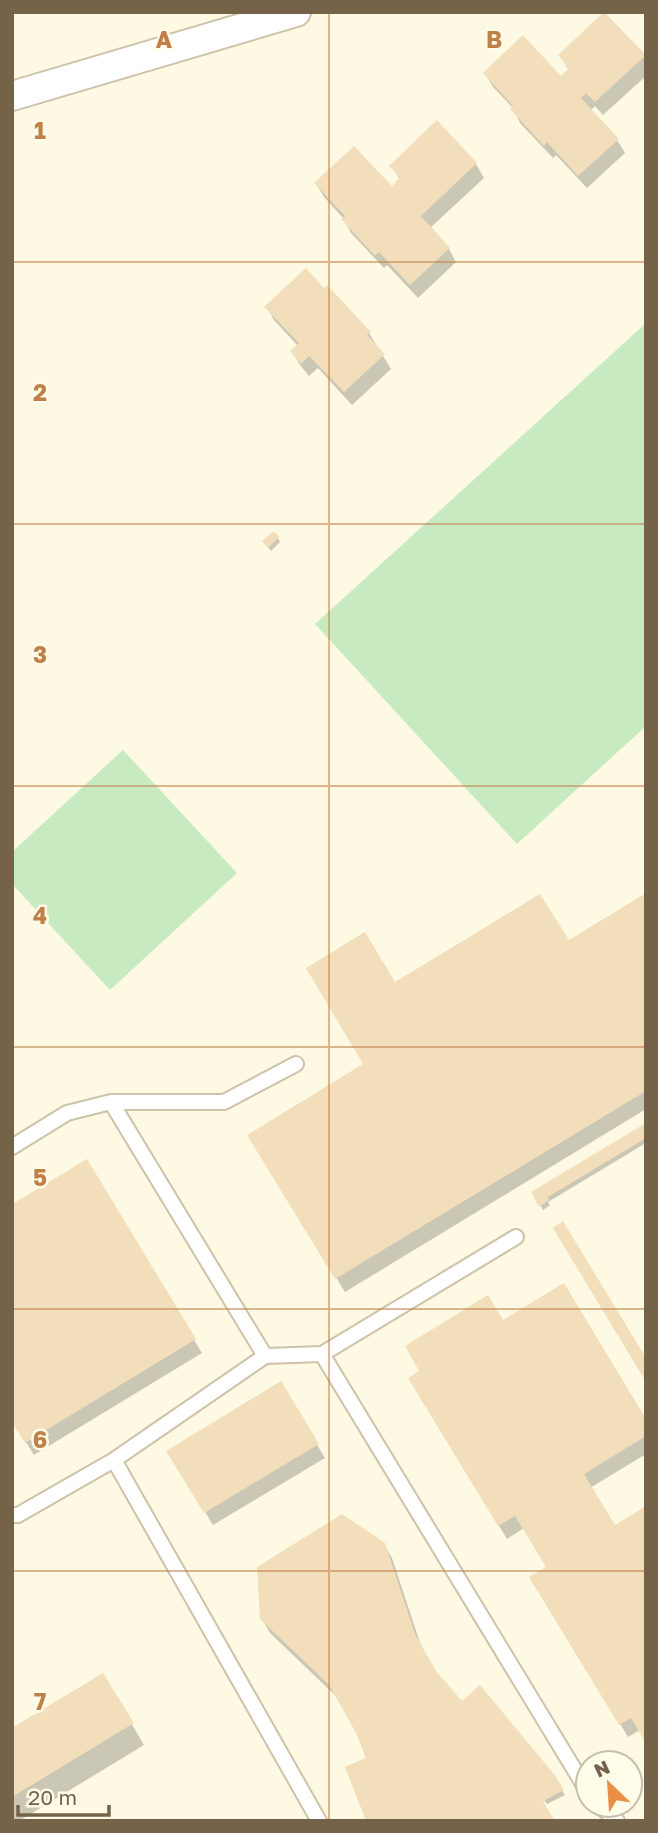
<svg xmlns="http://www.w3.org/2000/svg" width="658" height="1833" font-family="'Golos Text',sans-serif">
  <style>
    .green { fill: #c8eac1 }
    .shadow { fill: #0003 }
    .building { fill: #f2deba }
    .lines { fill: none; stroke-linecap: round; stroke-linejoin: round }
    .lane-casing { stroke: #cec2a9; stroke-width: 18 }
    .street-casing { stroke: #cec2a9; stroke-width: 32 }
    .lane { stroke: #fff; stroke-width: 14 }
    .street { stroke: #fff; stroke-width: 28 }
    .grid { fill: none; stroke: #c08047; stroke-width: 2; stroke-opacity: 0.55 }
    .grid-label { font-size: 23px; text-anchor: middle; font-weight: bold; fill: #c08047; stroke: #fffcea; stroke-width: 5; stroke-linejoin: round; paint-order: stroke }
  </style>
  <rect width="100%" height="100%" fill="#fdf9e3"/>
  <path class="green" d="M646,323V726L517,844L315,624Z
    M123,750L237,873L110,990L12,884V852Z"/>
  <path class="shadow" d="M560,55L646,58V76L603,115L595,106L590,111L617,140L625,153L587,188L556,155L553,158L520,123L513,108L493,87L485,73L561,78L569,70Z
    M437,123L476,164L484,178L430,228L449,249L456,262L418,298L387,265L384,268L351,233L344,219L324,197L316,184L392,188L400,180L392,166Z
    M267,307L369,333L391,369L352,405L318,368L309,376L300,365L292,352L298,346L274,320Z
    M278,538L280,542L271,551L267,546Z
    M646,895V1109L345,1292L250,1136L366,1065L395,984L568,942Z
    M646,1125V1143L548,1202L550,1205L543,1210L534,1193Z
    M86,1161L202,1353L34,1455L12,1420Z
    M502,1322L646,1422V1454L590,1488L640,1730L628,1737L532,1577L548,1568L524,1528L507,1539L410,1378Z
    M280,1384L325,1458L213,1525L169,1452Z
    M384,1544L392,1558L422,1649L435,1672L467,1710L553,1775L565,1795L547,1804L542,1797L370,1769L357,1730L339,1699L270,1633L262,1619Z
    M103,1675L144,1745L19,1821H12V1730Z"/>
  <path class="building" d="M604,12L646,55L595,102L586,93L581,98L619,139L578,176L547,142L544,146L510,109L513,106L483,73L523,35L561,76L569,68L558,55Z
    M437,120L477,163L421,216L450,248L410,285L379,252L375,256L341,219L345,216L314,183L354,146L392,186L400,177L389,166Z
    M306,268L324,288L327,285L371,332L367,335L385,354L344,392L309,356L301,364L290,351L299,343L264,307Z
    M274,531L279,537L268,548L262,541Z
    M646,893V1091L335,1279L247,1135L363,1064L306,968L365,932L395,982L540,894L569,940Z
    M646,1123V1138L548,1197L549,1200L539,1207L531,1192Z
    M87,1159L196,1339L25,1443L12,1422V1204Z
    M563,1221L646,1358V1382L553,1228Z
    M564,1283L646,1419V1436L584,1474L615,1525L646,1506V1744L631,1718L619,1725L529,1577L546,1567L515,1516L498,1526L408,1378L419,1371L405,1346L488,1295L503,1320Z
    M281,1381L319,1444L204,1513L166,1451Z
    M342,1514L385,1543L415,1634L436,1671L462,1701L480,1685L554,1774L564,1790L543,1801L555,1821H366L345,1767L366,1758L355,1731L329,1685L260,1619L257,1567Z
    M103,1673L134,1723L12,1797V1728Z"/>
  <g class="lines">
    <g class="lane-casing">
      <path id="lane" d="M296,1064L224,1102H111L265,1356L322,1354L516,1237
        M12,1147L67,1113L111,1102
        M322,1354L588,1792
        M114,1460L319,1821
        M12,1515H18L114,1460L265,1356
        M599,1805L617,1821"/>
    </g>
    <g class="street-casing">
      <path id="street" d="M12,96L296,12"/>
    </g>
    <use href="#lane" class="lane"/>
    <use href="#street" class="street"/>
  </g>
  <path class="grid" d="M329,12V1821M12,262H646M12,524H646M12,786H646M12,1047H646M12,1309H646M12,1571H646"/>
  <g class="grid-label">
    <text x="164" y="48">A</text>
    <text x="494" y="48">B</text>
    <text x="40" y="139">1</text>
    <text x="40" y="401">2</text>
    <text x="40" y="663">3</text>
    <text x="40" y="924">4</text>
    <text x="40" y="1186">5</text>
    <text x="40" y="1448">6</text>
    <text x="40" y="1710">7</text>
  </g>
  <rect width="658" height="1833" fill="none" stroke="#756349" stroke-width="28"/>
  <g transform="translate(609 1784) rotate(335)"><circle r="33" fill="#fffcea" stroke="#c8bfaa" stroke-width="2"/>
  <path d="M0-5L12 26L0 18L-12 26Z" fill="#e99046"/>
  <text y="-10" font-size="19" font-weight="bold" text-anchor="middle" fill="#756349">N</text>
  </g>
  <path d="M18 1805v10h91v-10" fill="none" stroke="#756349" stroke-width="3.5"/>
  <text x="28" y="1805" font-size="21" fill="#756349" stroke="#fffcea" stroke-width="5" paint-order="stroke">20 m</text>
</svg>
